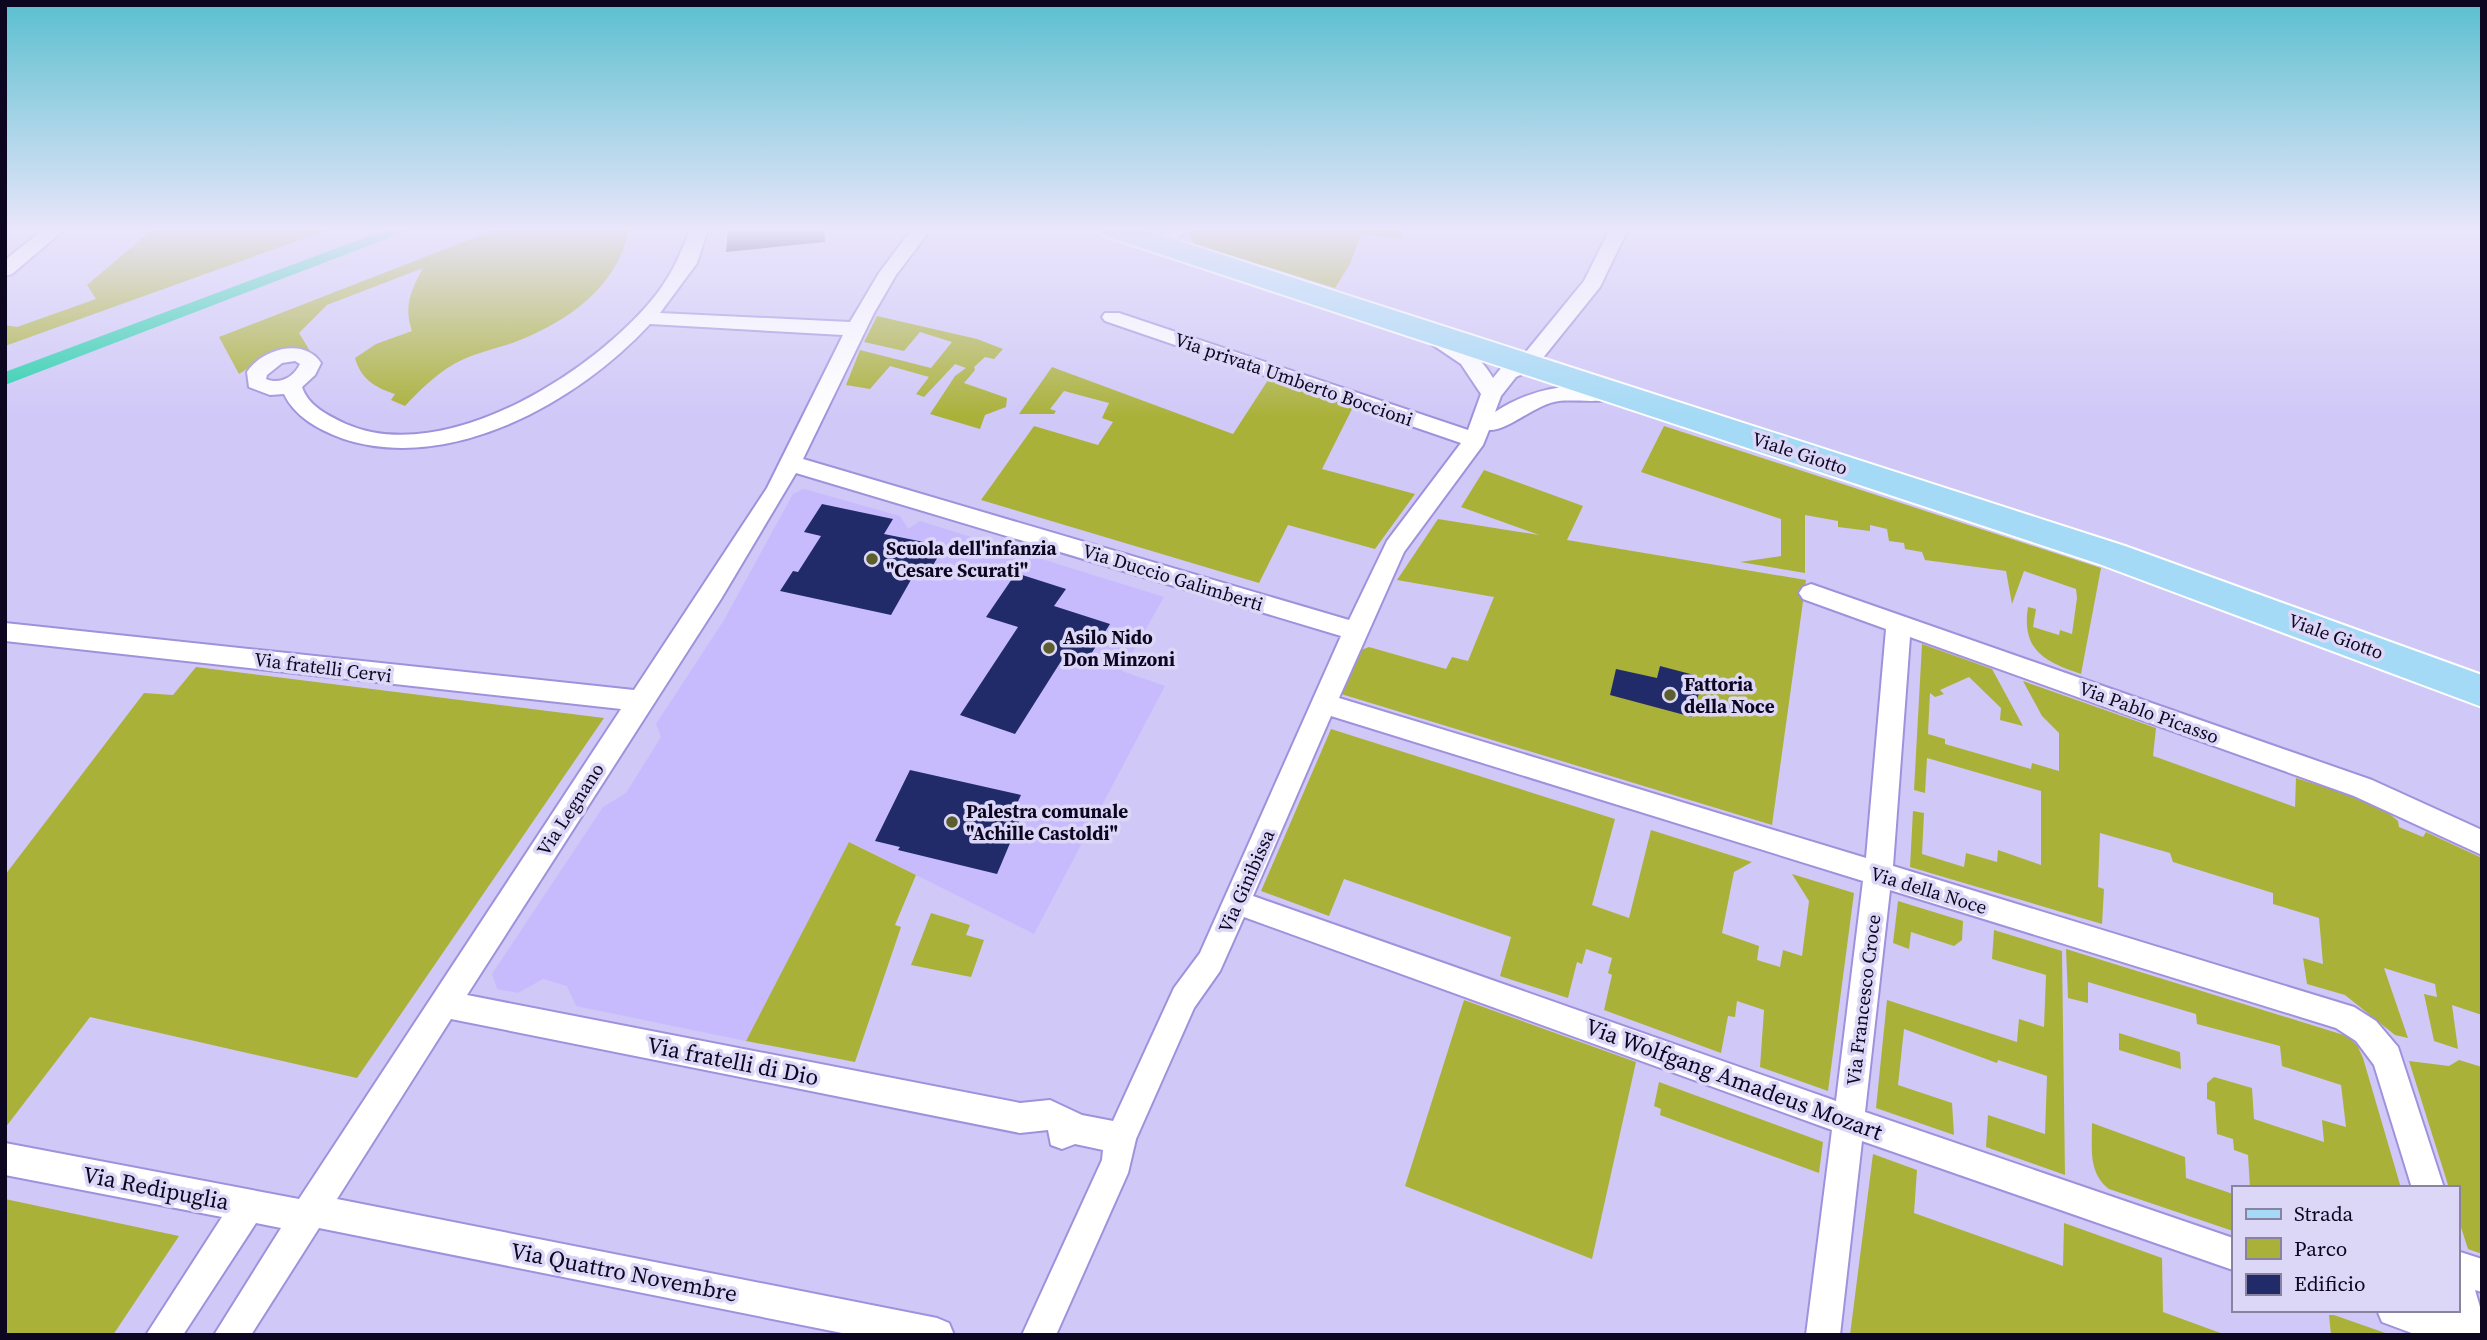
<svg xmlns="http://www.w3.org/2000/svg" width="2487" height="1340" font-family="'Source Serif 4',serif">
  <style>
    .built { fill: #c7bbfe }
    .green { fill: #aab139 }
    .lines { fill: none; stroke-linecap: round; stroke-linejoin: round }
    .canal { fill: #24d0aa; fill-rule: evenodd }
    .building { fill: #222b69 }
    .street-casing { stroke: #a091dc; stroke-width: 4 }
    .primary-casing { stroke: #fff; stroke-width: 4 }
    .street { fill: #fff; fill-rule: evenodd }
    .primary { fill: #a4daf5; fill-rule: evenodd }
    .poi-dot { fill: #5b5f2c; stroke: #dcd7f7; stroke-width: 2.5 }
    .labels { text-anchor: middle; stroke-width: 7; stroke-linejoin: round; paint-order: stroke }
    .street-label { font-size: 19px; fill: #0d0620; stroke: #dcd7f7 }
    .poi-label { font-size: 19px; font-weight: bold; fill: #0d0620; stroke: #dcd7f7; text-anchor: start }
    .near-street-label { font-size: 23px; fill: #0d0620; stroke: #dcd7f7 }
  </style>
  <rect width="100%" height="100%" fill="#d0c8f7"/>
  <path class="built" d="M804,489L900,516L908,529L920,521L1164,597L1122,671L1165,686L1034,934L850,842L746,1041L576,1006L567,986L543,979L518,993L497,989L492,974L603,807L626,793L661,737L656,724L724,620L793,494Z"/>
  <path class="green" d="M153,229H330L5,346V325L17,327L96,299L87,285Z
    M497,229H629C618,287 567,322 515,342C495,349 473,353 454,364C435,375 420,390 405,406L391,400L395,394C374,387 361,379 355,358L376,344L412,331C403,305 412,289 423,268L327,305L299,333L310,351C282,349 261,359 239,374L219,337Z
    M1192,229H1403L1401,239L1361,234L1350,264L1335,288L1195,244L1188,235Z
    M877,316L977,339L1003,349L994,359L985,357L974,367L975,370L964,383L1007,398L1006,407L985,415L980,429L930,414L955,376L966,368L955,364L924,397L916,394L929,377L890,366L870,389L846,385L860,350L931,368L952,342L920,332L904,351L864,342Z
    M1052,367L1233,434L1270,377L1354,405L1322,469L1415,494L1375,549L1288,525L1259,583L981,500L1034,426L1098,445L1113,422L1102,418L1109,403L1064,391L1050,409L1056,411L1054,414H1019Z
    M1664,426L2101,568L2081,674C2046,662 2021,651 2028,607L2036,609L2033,627L2059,635L2060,630L2072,634L2077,598L2076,589L2024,571L2012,604L2006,571L1925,560L1922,552L1905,549L1904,543L1889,541L1887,529L1870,525V531L1838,527V521L1805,515V573L1740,562L1781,556V519L1641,472Z
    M1484,470L1583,506L1567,540L1806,580L1772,825L1341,694L1361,650L1369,647L1446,669L1452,657L1468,661L1494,597L1397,580L1438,519L1539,535L1461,507Z
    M1922,644L1992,669L2023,726L2000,720L2001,708L1969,677L1940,690L1944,694L1935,697L1930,693L1928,734L1945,739V744L2031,769L2032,763L2059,771V733L2042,716L2023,681L2156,728L2153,756L2159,758L2295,807L2296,778C2328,789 2373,797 2398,821L2399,827L2423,837L2426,832L2482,858V1015L2452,1005L2458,1049L2434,1041L2424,994L2437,997L2435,984L2384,968L2408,1038L2395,1035L2345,995L2307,984L2303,958L2323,964L2319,918L2273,904V893L2173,862L2170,853L2100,833L2098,887L2104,889L2102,924L1910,867L1913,811L1924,813L1922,854L1964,867L1966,853L1997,862L1998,850L2041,865V791L1927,758L1925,793L1914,790Z
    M196,667L604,718L357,1078L90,1017L5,1128V875L144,693L173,695Z
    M1331,729L1615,819L1592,905L1629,918L1651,830L1752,862L1734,872L1722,933L1759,946L1757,960L1780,967L1783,950L1802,956L1809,901L1792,874L1854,893L1828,1091L1760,1067L1764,1010L1737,1001L1735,1017L1728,1016L1721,1053L1604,1010L1612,975L1608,973L1612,958L1586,949L1582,964L1577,962L1568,998L1500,976L1511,937L1344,879L1329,916L1261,891Z
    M849,842L916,875L895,925L901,927L855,1062L746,1041Z
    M1898,901L1963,921L1962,940L1954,946L1911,932L1909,949L1893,943Z
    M931,913L970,925L966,935L984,940L971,977L911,965Z
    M1994,930L2062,951L2065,1175L1986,1147L1988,1115L2045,1134L2047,1076L1998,1060L1997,1063L1904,1029L1898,1085L1952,1103L1954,1135L1876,1108L1887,1000L2017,1042L2019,1019L2044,1027L2046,975L1992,959Z
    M2066,949L2347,1036L2357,1045L2363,1058L2401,1188H2250L2248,1155L2234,1150L2233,1139L2217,1134L2215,1102L2207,1099V1083L2214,1077L2252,1088L2254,1119L2324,1142L2322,1120L2346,1127L2341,1085L2282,1066L2280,1046L2197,1024L2196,1014L2088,982V1003L2068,998Z
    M1464,1000L1636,1062L1592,1259L1405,1186Z
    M2119,1033L2180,1052L2181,1069L2119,1050Z
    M2459,1060L2482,1067V1254L2468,1249L2457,1215V1188H2449L2409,1061L2449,1066Z
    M1659,1082L1823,1142L1819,1173L1660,1115L1661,1109L1654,1106Z
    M2092,1123L2185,1157L2186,1178L2233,1194V1231L2109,1189C2088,1173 2092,1148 2092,1123Z
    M1873,1154L1917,1170L1914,1213L2063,1266L2064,1223L2162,1258L2163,1312L2226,1335H1850Z
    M5,1199L179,1236L113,1335H5Z
    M2329,1315H2334L2391,1335H2331Z"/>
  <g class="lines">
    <path class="canal" d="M388,229H412L5,385V372Z"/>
  </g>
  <path class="building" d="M728,229H824L825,242L726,252Z
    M822,504L893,519L884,534L944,546L928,574L916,571L891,615L780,591L793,571L798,572L821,536L804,532Z
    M1016,573L1066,589L1054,606L1110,624L1086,662L1065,655L1015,734L960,715L1018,627L986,617Z
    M1660,666L1698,676L1695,689L1700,690L1692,717L1610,695L1616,669L1657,678Z
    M910,770L1021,795L1015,808L1024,810L997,874L898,850L900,847L875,841Z"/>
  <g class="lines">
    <g class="street-casing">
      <path id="street" d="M44,229H65L12,274L5,276V260Z
        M690,229H708L697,263L660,313L850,322L879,273L912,229H931L896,275L874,313L803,459L1349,620L1387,541L1461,443L1105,321L1102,317L1105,313H1119L1468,430L1481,394L1461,364L1427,341L1424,337L1427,333C1451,326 1482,359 1493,378L1502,367L1520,359L1584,281L1610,229H1628L1600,287L1534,369L1516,377L1501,396L1495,412C1527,391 1560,384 1597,386C1607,387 1617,385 1622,394C1615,405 1574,399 1559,401C1535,404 1508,431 1489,430L1483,445L1404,552L1339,698L1866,858L1886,629L1803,599L1799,593L1803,587L1811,584L2372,780L2482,830V855L2354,796L1910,637L1893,866L2354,1007L2376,1021L2398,1047L2444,1188H2412L2374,1065L2356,1041L2336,1028L1890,890L1865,1112L2233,1238V1270L1862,1141L1840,1335H1806L1832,1130L1244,917L1220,971L1194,1008L1136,1139L1128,1173L1056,1335H1022L1102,1160L1103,1150L1075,1144L1062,1149L1051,1145L1048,1130L1020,1133L451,1019L337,1199L937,1318L949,1323L954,1335H852L319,1228L251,1335H214L281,1228L256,1223L183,1335H146L222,1217L5,1175V1143L299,1199L621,709L5,641V623L634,690L767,488L843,335L650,324C578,402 449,475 341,438C318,429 295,417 284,394L270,395L249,387L247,372C262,349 304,337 321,363L315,375L302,387C308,406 329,416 346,424C446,468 600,369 659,291C673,271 682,252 690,229ZM295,361L300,364C294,377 280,385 266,379L267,375L282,363ZM796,473L1341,636L1200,953L1174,988L1113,1121L1082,1115L1050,1100L1020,1103L467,995L721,599ZM1331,716L1863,881L1836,1101L1253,896Z
        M1167,229H1186L1170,250H1156L1154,246Z
        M2457,1251L2482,1259V1292L2475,1290L2482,1314V1335H2417L2382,1322L2377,1310H2457Z"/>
    </g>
    <g class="primary-casing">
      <path id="primary" d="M1098,229H1142L2125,546L2482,675V707L2099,564L1102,235Z"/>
    </g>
    <use href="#street" class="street"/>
    <use href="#primary" class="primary"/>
  </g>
  <linearGradient id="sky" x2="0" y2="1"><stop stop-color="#59bfcf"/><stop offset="0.55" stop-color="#eae6fb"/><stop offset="1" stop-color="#eae6fb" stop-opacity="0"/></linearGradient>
  <rect width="2487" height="417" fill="url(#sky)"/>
  <g class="poi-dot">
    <circle cx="872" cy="559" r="7"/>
    <circle cx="1049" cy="648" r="7"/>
    <circle cx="1670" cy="695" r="7"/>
    <circle cx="952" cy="822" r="7"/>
  </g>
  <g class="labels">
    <g class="street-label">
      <text transform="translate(1294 379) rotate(19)" y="7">Via privata Umberto Boccioni</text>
      <text transform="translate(1800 453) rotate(18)" y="7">Viale Giotto</text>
      <text transform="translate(1173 577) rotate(17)" y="7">Via Duccio Galimberti</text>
      <text transform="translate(2336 636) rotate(20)" y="7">Viale Giotto</text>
      <text transform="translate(323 667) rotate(7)" y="7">Via fratelli Cervi</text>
      <text transform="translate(2149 712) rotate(20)" y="7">Via Pablo Picasso</text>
      <text transform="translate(570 809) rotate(-57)" y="7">Via Legnano</text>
      <text transform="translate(1246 881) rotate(-66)" y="7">Via Ginibissa</text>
      <text transform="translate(1929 890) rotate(17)" y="7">Via della Noce</text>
      <text transform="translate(1863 1000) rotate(-83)" y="7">Via Francesco Croce</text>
    </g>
    <g class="poi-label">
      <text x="886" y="555">Scuola dell'infanzia<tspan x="886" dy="22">"Cesare Scurati"</tspan></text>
      <text x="1063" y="644">Asilo Nido<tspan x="1063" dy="22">Don Minzoni</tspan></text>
      <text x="1684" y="691">Fattoria<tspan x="1684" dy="22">della Noce</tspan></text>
      <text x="966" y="818">Palestra comunale<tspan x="966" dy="22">"Achille Castoldi"</tspan></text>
    </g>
    <g class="near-street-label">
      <text transform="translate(733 1061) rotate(11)" y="8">Via fratelli di Dio</text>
      <text transform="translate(1734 1079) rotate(20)" y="8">Via Wolfgang Amadeus Mozart</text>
      <text transform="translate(156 1188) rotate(11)" y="8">Via Redipuglia</text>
      <text transform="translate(624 1272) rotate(11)" y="8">Via Quattro Novembre</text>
    </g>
  </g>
  <rect width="2487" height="1340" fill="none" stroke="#0d0620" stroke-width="14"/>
  <rect x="2232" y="1186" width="228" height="126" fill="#dcd7f7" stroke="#8983a1" stroke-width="2"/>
  <rect x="2246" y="1209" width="35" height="10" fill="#a4daf5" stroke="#8983a1" stroke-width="2"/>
  <text x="2294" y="1221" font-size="21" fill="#0d0620">Strada</text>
  <rect x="2246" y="1238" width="35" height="21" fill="#aab139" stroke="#8983a1" stroke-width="2"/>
  <text x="2294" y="1256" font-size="21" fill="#0d0620">Parco</text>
  <rect x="2246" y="1274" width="35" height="21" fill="#222b69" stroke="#8983a1" stroke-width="2"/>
  <text x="2294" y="1291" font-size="21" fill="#0d0620">Edificio</text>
</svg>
